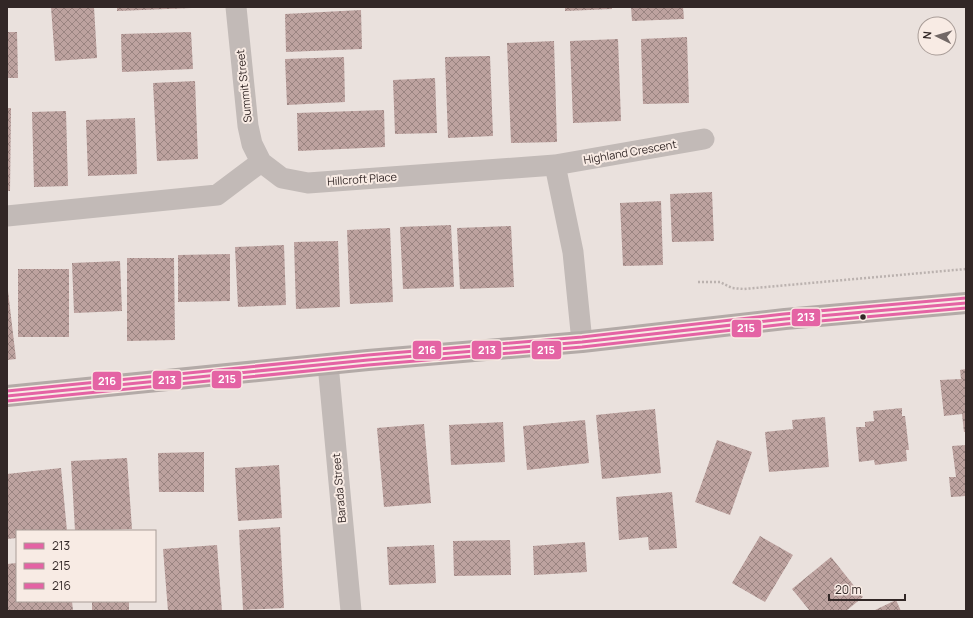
<svg xmlns="http://www.w3.org/2000/svg" width="973" height="618" font-family="Manrope,sans-serif">
  <style>
    .building { fill: url(#building-cross-hatch) }
    .lines { fill: none; stroke-linecap: round; stroke-linejoin: round }
    .path { stroke: #bbb2af; stroke-width: 2.5; stroke-dasharray: 2 2; stroke-linecap: butt }
    .minor { stroke: #c2bab7; stroke-width: 21 }
    .secondary { stroke: #b3aaa7; stroke-width: 22 }
    .bus-1-casing { stroke: #f8ebe4; stroke-width: 6 }
    .bus-2-casing { stroke: #f8ebe4; stroke-width: 6 }
    .bus-3-casing { stroke: #f8ebe4; stroke-width: 6 }
    .bus-1 { stroke: #e463a4; stroke-width: 3 }
    .bus-2 { stroke: #e463a4; stroke-width: 3 }
    .bus-3 { stroke: #e463a4; stroke-width: 3 }
    .bus-dot { fill: #322726; stroke: #f8ebe4; stroke-width: 1.5 }
    .labels { text-anchor: middle; stroke-width: 4; stroke-linejoin: round; paint-order: stroke }
    .street-label { font-size: 11px; fill: #322726; stroke: #f8ebe4 }
    .line-badge { stroke: #f8ebe4; stroke-width: 1.5 }
    .badge-label { font-size: 11px; text-anchor: middle; font-weight: bold; fill: #fff }
  </style>
  <defs>
    <pattern id="building-cross-hatch" width="8" height="8" patternUnits="userSpaceOnUse"><rect width="8" height="8" fill="#bda29f"/><path d="M0 0l8 8M0 8l8-8" fill="none" stroke="#9a8481"/></pattern>
  </defs>
  <rect width="100%" height="100%" fill="#eae1dd"/>
  <path class="building" d="M51,7H94L97,58L55,61Z
    M117,7H192V8L117,11Z
    M565,7H612V9L565,11Z
    M631,7H683L684,19L632,21Z
    M361,10L362,49L286,52L285,14Z
    M7,32H17L18,78H7Z
    M191,32L193,69L122,72L121,34Z
    M687,37L689,103L643,104L641,39Z
    M618,39L621,121L573,123L570,41Z
    M554,41L557,142L511,143L507,43Z
    M490,56L493,136L448,138L445,57Z
    M344,57L345,102L287,105L285,59Z
    M435,78L437,133L395,134L393,80Z
    M195,81L198,159L157,161L153,83Z
    M7,108H11L10,191H7Z
    M384,110L385,147L298,151L297,113Z
    M66,111L68,186L34,187L32,112Z
    M135,118L137,174L88,176L86,120Z
    M712,192L714,241L672,242L670,194Z
    M661,201L663,265L623,266L620,203Z
    M451,225L454,287L403,289L400,227Z
    M511,226L514,287L460,289L457,228Z
    M390,228L393,302L350,304L347,230Z
    M338,241L340,307L296,309L294,242Z
    M284,245L286,305L238,307L235,247Z
    M230,254V301L178,302V255Z
    M127,258H174L175,340L127,341Z
    M120,261L122,311L74,313L72,263Z
    M18,269H69V337H18Z
    M7,291H8L16,359L7,360Z
    M966,369V432H964L962,414L944,416L940,380L961,379L960,370Z
    M902,408V416H905L909,450H906L907,461L875,465L874,460L859,462L856,427H865V422L874,421L873,411Z
    M655,409L661,473L602,479L596,415Z
    M825,417L829,467L769,472L765,432L793,429L792,420Z
    M585,420L589,463L527,470L523,426Z
    M503,422L505,462L451,465L449,425Z
    M424,424L431,503L384,507L377,428Z
    M717,440L752,452L730,515L695,502Z
    M966,445V496L951,497L949,477H956L952,446Z
    M204,452V492H159L158,453Z
    M127,458L132,529L75,531L71,461Z
    M279,465L282,518L238,521L235,468Z
    M61,468L67,531H17V538L7,539V474Z
    M672,492L677,548L649,550L648,537L619,540L616,497Z
    M280,527L284,608L243,610L239,530Z
    M760,536L793,555L765,602L732,583Z
    M510,540L511,575L454,576L453,541Z
    M585,542L587,572L534,575L533,546Z
    M217,545L222,611H168L163,549Z
    M434,545L436,583L389,585L387,547Z
    M831,557L863,597L846,611H810L792,589Z
    M17,563V601H72L73,611H7V564Z
    M896,600L901,611H873Z
    M92,601H129V611H92Z"/>
  <g class="lines">
    <path class="path" d="M698,282H720L732,288L744,289L966,269"/>
    <path class="minor" d="M236,7L248,126L252,144L261,162
      M555,165L573,252L582,342
      M7,216L217,195L261,162L282,178L308,183L555,165L704,139
      M328,364L351,611"/>
    <path class="secondary" d="M7,396L368,360L582,342L785,319L966,303"/>
    <g class="bus-1-casing">
      <path id="bus-1" d="M7,396L368,360L582,342L785,319L966,303"/>
    </g>
    <g class="bus-2-casing">
      <path id="bus-2" d="M7,401L368,365L582,347L786,324L966,308"/>
    </g>
    <g class="bus-3-casing">
      <path id="bus-3" d="M7,391L368,355L582,337L784,314L966,298"/>
    </g>
    <use href="#bus-1" class="bus-1"/>
    <use href="#bus-2" class="bus-2"/>
    <use href="#bus-3" class="bus-3"/>
  </g>
  <circle class="bus-dot" cx="863" cy="317" r="3.5"/>
  <g class="labels">
    <g class="street-label">
      <text transform="translate(244 86) rotate(-96)" y="4">Summit Street</text>
      <text transform="translate(630 152) rotate(-10)" y="4">Highland Crescent</text>
      <text transform="translate(362 179) rotate(-4)" y="4">Hillcroft Place</text>
      <text transform="translate(339 488) rotate(-95)" y="4">Barada Street</text>
    </g>
  </g>
  <g class="line-badge">
    <rect x="791" y="308" width="30" height="19" rx="4" fill="#e463a4"/>
    <rect x="731" y="319" width="31" height="19" rx="4" fill="#e463a4"/>
    <rect x="531" y="340" width="31" height="20" rx="4" fill="#e463a4"/>
    <rect x="471" y="340" width="31" height="20" rx="4" fill="#e463a4"/>
    <rect x="412" y="340" width="30" height="20" rx="4" fill="#e463a4"/>
    <rect x="211" y="370" width="31" height="19" rx="4" fill="#e463a4"/>
    <rect x="152" y="370" width="30" height="20" rx="4" fill="#e463a4"/>
    <rect x="92" y="371" width="30" height="20" rx="4" fill="#e463a4"/>
  </g>
  <g class="badge-label">
    <text x="806" y="321">213</text>
    <text x="746" y="332">215</text>
    <text x="546" y="354">215</text>
    <text x="487" y="354">213</text>
    <text x="427" y="354">216</text>
    <text x="227" y="383">215</text>
    <text x="167" y="384">213</text>
    <text x="107" y="385">216</text>
  </g>
  <rect width="973" height="618" fill="none" stroke="#322726" stroke-width="16"/>
  <rect x="16" y="530" width="140" height="72" fill="#f8ebe4" stroke="#a99d98"/>
  <rect x="24" y="543" width="20" height="6" fill="#e463a4" stroke="#a99d98"/>
  <text x="52" y="550" font-size="12" fill="#322726">213</text>
  <rect x="24" y="563" width="20" height="6" fill="#e463a4" stroke="#a99d98"/>
  <text x="52" y="570" font-size="12" fill="#322726">215</text>
  <rect x="24" y="583" width="20" height="6" fill="#e463a4" stroke="#a99d98"/>
  <text x="52" y="590" font-size="12" fill="#322726">216</text>
  <g transform="translate(937 36) rotate(275)"><circle r="19" fill="#f8ebe4" stroke="#a99d98"/>
  <path d="M0-3L7 15L0 10L-7 15Z" fill="#726866"/>
  <text y="-6" font-size="11" font-weight="bold" text-anchor="middle" fill="#322726">N</text>
  </g>
  <path d="M829 594v6h76v-6" fill="none" stroke="#322726" stroke-width="2"/>
  <text x="835" y="594" font-size="12" fill="#322726" stroke="#f8ebe4" stroke-width="3" paint-order="stroke">20 m</text>
</svg>
